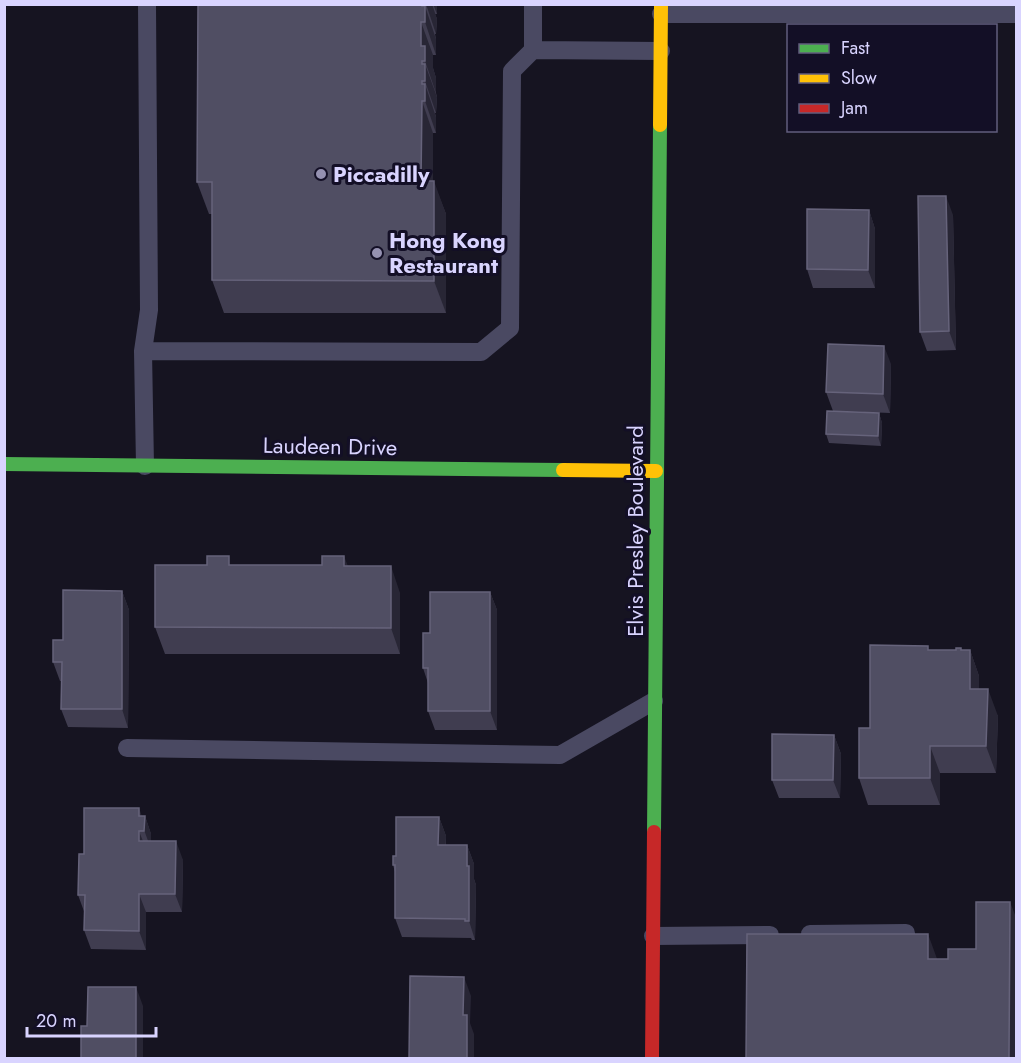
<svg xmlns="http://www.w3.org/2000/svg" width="1021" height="1063" font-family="Jost,sans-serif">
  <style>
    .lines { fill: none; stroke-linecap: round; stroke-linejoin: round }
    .lane { stroke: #4a4962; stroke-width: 18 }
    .fast { stroke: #4caf50; stroke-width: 14 }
    .slow { stroke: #ffc107; stroke-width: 14 }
    .jam { stroke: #c62828; stroke-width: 14 }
    .wall { fill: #403d50 }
    .shaded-wall { fill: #282635 }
    .building { fill: #504e63; stroke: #66637b; stroke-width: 1.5 }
    .poi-dot { fill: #9591b1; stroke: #130f26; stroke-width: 2 }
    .labels { text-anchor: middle; stroke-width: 6; stroke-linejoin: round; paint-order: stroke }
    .poi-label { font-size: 22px; font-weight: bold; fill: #d9d4ff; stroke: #130f26; text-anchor: start }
    .street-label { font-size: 22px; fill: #d9d4ff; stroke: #130f26 }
  </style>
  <rect width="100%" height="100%" fill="#161421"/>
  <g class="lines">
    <path class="lane" d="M661,14H1016
      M533,50V4
      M143,351L149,310L147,4
      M145,466L143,351L481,352L510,328L512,71L533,50L661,51
      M127,748L560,755L654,701
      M810,934L906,933V959
      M653,936L770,935"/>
    <path class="fast" d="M4,464L563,470
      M654,832L660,125"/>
    <path class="slow" d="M660,125L661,4
      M563,470L656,471"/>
    <path class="jam" d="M652,1058L654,832"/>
  </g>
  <path class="wall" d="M198,4H437V14H435L437,19L436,34H435L436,39V55H433V68L436,78V93L437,97L436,113H435L436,117V133H433V181L446,214V313H224L212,280V214H209L197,182Z
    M869,210L875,229V288H813L807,269Z
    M953,215L956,350L927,351L920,332Z
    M891,364L890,413L839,411L879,413L882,423L881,446L829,443L826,434L833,411L826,392Z
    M207,565H232L348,566L400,593V654H165L155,627Z
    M122,591L129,610L128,728L68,727L61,709L62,681H60L53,662L63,640Z
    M490,592L497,610V730H435L428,711V683L423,668L430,633Z
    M930,650H970L979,676V689L998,716L996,773H940V805H868L859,778L870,728Z
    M834,735L841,754L840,798H779L772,780Z
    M142,816H145L151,834V841L183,860L182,912H146V950L91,949L84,930L85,914L78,895L84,854Z
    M439,817L446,836V845H467L474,864V879L476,885L475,940H472L471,938L402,937L395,918V872L393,865L396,856Z"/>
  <path class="shaded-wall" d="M422,4H423L425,10V6L436,39V55L425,22Z
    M426,4H432L437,19L436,34Z
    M433,4H437V14Z
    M421,22L433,55V68L436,78V93L425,61L421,46Z
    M422,61L425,70V64L437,97L436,113L425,81Z
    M422,81L425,89V84L436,117V133L425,101Z
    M422,101L433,133V214L421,181Z
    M434,181L446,214V313L434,281Z
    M946,196L953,215L956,350L949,331Z
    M869,210L875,229V288L868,270Z
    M884,346L891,364L890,413L883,394Z
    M879,413L882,423L881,446L878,436Z
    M344,556L354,582L344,566Z
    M391,566L400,593V654L391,628Z
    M122,591L129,610L128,728L122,709Z
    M490,592L497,610V730L490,711Z
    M961,648L970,672V650L979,676V716L970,689Z
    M988,689L998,716L996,773L986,746Z
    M834,735L841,754L840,798L833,780Z
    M930,746L940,773V805L930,778Z
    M139,808L144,822L145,816L151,834V849L139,816Z
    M439,817L446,836L445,864L438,845Z
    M139,831L146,849L139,841Z
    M176,841L183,860L182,912L175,894Z
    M467,845L474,864V879L476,885L475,940L469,921Z
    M139,894L146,912V950L139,931Z
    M1010,902L1017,920V1059H1009Z
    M928,934L940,967L928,959Z
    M464,977L471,996L470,1023L474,1034V1059H467L463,1015Z
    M136,987L143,1006V1059H136Z"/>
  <path class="building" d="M198,4H422V6H425V22H421V46H425V61H422V64H425V81H422V84H425V101H422L421,181H434V281L212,280V182H197Z
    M918,196H946L949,331L920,332Z
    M807,209L869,210L868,270L807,269Z
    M828,344L884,346L883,394L826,392Z
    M827,411L879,413L878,436L826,434Z
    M207,556H229V565H322V556H344V566H391V628L155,627V565H207Z
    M63,590L122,591V709H61L62,662H53V640H63Z
    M430,592H490V711H428V668H423V633H430Z
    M870,645L928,646V650H956V648H961V650H970V689H988L986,746H930V778H859V728H870Z
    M772,734L834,735L833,780H772Z
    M84,808H139V816H145L144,831H139V841H176L175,894H139V931L84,930L85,895H78L79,854H84Z
    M396,817H439L438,845H467V866H469V921H465V919L395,918V865H393V856H396Z
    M976,902H1010L1009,1059H746L747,934H928V959H948V949H976Z
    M410,976L464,977L463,1015H467V1059H409Z
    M88,987H136V1059H81V1026H87Z"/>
  <g class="poi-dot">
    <circle cx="321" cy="174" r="6"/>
    <circle cx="377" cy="253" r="6"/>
  </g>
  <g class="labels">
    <g class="poi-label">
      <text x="333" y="182">Piccadilly</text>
      <text x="389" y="248">Hong Kong<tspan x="389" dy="25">Restaurant</tspan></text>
    </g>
    <g class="street-label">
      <text transform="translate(330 446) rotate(1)" y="8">Laudeen Drive</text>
      <text transform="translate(635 531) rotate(-90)" y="8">Elvis Presley Boulevard</text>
    </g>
  </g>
  <rect width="1021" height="1063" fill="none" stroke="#d9d4ff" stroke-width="12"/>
  <rect x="787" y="24" width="210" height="108" fill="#130f26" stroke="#625e7d" stroke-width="1.5"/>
  <rect x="799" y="44" width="30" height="9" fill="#4caf50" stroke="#625e7d" stroke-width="1.5"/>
  <text x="841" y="54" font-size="18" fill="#d9d4ff">Fast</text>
  <rect x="799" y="74" width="30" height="9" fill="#ffc107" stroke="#625e7d" stroke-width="1.5"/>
  <text x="841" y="84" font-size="18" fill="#d9d4ff">Slow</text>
  <rect x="799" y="104" width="30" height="9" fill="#c62828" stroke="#625e7d" stroke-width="1.5"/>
  <text x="841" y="114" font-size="18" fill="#d9d4ff">Jam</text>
  <path d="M27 1027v9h129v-9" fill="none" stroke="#d9d4ff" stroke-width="3"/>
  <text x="36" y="1027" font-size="18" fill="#d9d4ff" stroke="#130f26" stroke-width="4.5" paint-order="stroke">20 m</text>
</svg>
